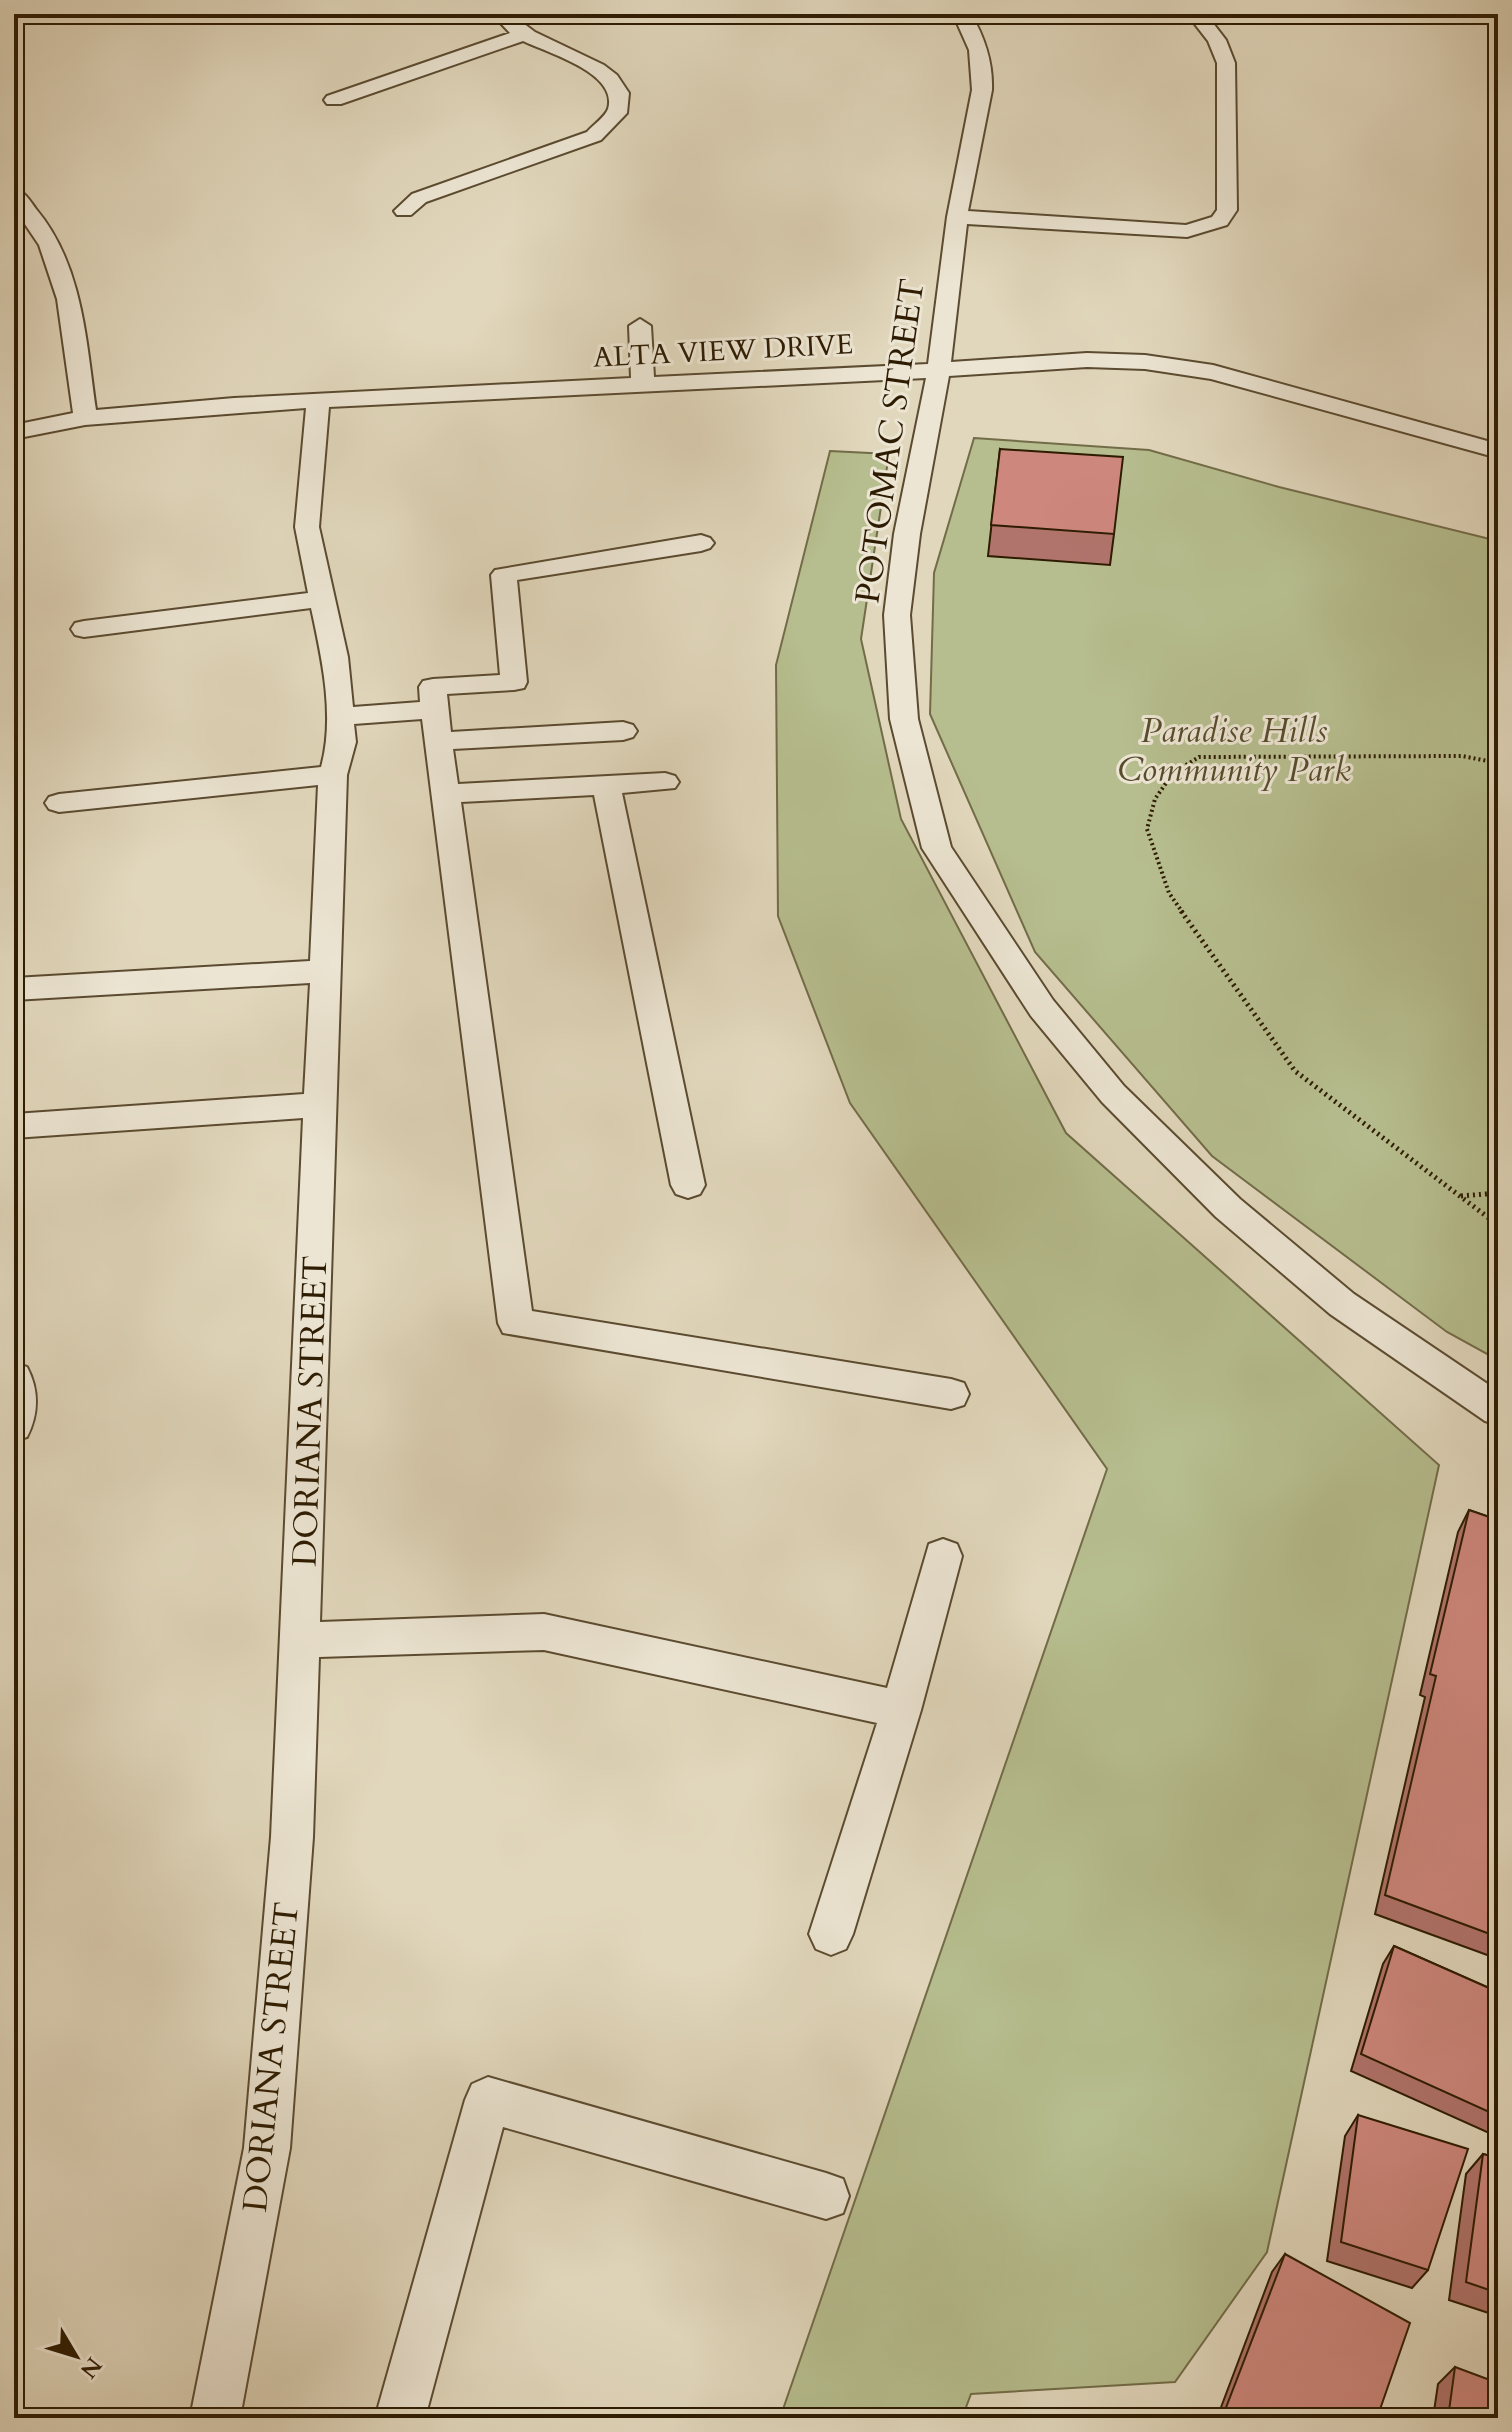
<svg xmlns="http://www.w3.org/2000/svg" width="1512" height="2432" font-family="Cardo,serif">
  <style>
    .green { fill: #b6bd8e; stroke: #726c48; stroke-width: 2 }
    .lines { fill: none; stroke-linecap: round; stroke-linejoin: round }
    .minor-casing { stroke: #5b4b30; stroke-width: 4 }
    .path-far1 { stroke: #2e1c02; stroke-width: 4; stroke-dasharray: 2 3; stroke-linecap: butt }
    .path { stroke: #2e1c02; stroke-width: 5; stroke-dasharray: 2 4; stroke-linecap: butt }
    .minor { fill: #ece5d3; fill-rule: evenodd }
    .wall { fill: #b1746c; stroke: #2e1c02; stroke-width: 2 }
    .building { fill: #ce877d; stroke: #2e1c02; stroke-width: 2 }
    .labels { text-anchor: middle; stroke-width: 6; stroke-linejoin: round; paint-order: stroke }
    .far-street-label { font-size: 28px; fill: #2e1c02; stroke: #ece5d3 }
    .street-label { font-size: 34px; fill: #2e1c02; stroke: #ece5d3 }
    .park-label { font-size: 34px; font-style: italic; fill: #574c2c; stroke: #ece5d3 }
  </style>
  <rect width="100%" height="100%" fill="#e1d7bc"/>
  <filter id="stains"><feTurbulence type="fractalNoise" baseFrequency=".0025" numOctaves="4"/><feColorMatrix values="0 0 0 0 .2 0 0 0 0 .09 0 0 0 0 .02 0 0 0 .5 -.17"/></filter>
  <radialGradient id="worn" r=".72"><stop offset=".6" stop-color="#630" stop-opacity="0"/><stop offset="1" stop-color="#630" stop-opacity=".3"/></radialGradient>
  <path class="green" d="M974,438L1149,450L1279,487L1498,541V1360L1447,1332L1212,1156L1035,952L930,714L934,573Z
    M830,451L889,454L861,639L901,819L1066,1133L1439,1465L1267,2252L1175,2382L971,2394L962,2418H780L1107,1469L850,1103L778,916L776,665Z"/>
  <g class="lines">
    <g class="minor-casing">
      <path id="minor" d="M492,14H511L535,32L604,65L617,75L629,93L627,113L601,140L426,202L411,215H397L394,211L412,194L587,132C593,125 605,117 608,109C619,73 548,53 523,41L341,104H327L324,100L327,96L510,33Z
        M953,14H971C985,38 993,62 992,90L968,211L1186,225L1212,217L1217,210V63L1208,41L1187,14H1206L1226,40L1235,63L1237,210L1227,225L1187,237L967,224L951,362L1087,353L1145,355L1213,365L1498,444V458L1211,379L1145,369L1087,367L949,376L920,534L910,615L918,719L951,847L1053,1000L1124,1086L1240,1199L1354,1294L1498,1391V1425L1485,1421L1330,1314L1216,1217L1102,1102L1031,1016L922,848L890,719L884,615L894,534L926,378L329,407L319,527L348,657L353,707L420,702L419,687L423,681L433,679L500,675L491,575L495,570L701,535L710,538L714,543L710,548L701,551L517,580L527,682L524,688L514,690L447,694L451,732L623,722L633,725L637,731L633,737L623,740L453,749L458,784L665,773L675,776L679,782L675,788L622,793L705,1185L700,1194L688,1198L676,1194L671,1185L594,795L461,802L532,1311L951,1379L964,1383L969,1394L964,1405L951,1409L503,1333L498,1323L422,719L354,724L356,742L347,775L320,1622L544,1614L887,1688L929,1544L943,1539L957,1544L962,1556L921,1710L853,1934L846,1949L831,1955L816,1949L809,1934L877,1723L544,1650L319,1657L313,1837L290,2148L240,2418H190L244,2148L271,1837L303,1118L14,1138V1114L304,1094L310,983L14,1000V978L310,961L318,785L59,812L49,809L45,803L49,797L59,794L321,767C335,717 322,659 311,608L84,637L75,635L71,629L75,623L84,621L308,593L295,527L306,408L85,425L14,439V425L73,413L57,299L39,245L14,208V189C25,191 30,201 36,209C83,265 86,341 96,410L234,398L631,378L629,326L640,319L651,326L654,377L928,364L947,217L972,90L969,50Z
        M1393,14H1498V23L1402,19Z
        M14,1362L27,1367C39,1390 39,1413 27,1437L14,1441Z
        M488,2077L826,2173L843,2179L849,2196L843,2213L826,2219L503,2127L425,2418H375L465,2100L472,2084Z"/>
    </g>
    <path class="path-far1" d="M1183,913L1169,893L1147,829L1155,799L1173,773L1199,757L1462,756L1498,763"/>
    <path class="path" d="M1181,911L1295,1071L1498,1225
      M1461,1196L1498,1193"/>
    <use href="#minor" class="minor"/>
  </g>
  <path class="wall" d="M1000,449L1114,534L1110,565L988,556Z
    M1469,1510L1498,1520V1944L1490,1956L1375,1914L1425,1697L1420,1695L1458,1532Z
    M1394,1946L1498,1992V2137L1351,2071L1383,1964Z
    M1358,2115L1428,2270L1412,2288L1327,2261L1345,2136Z
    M1483,2154L1498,2158V2316L1449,2300L1466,2174Z
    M1285,2254L1377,2418H1217L1272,2272Z
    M1455,2367L1498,2418H1433L1438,2384Z"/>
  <path class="building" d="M1000,449L1123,457L1114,534L991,525Z
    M1469,1510L1498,1520V1937L1385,1895L1436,1676L1430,1674Z
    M1394,1946L1498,1992V2116L1361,2054Z
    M1358,2115L1468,2149L1428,2270L1341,2242Z
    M1483,2154L1498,2158V2293L1466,2282Z
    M1285,2254L1410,2323L1377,2418H1222Z
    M1455,2367L1498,2383V2418H1448Z"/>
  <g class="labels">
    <g class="far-street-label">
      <text transform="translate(723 350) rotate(-3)" y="10">ALTA VIEW DRIVE</text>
    </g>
    <g class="street-label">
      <text transform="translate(889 441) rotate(-82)" y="12">POTOMAC STREET</text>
      <text transform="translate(309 1411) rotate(-88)" y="12">DORIANA STREET</text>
      <text transform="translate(270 2057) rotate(-84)" y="12">DORIANA STREET</text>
    </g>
    <g class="park-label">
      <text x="1234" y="742">Paradise Hills<tspan x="1234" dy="39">Community Park</tspan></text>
    </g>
  </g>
  <rect width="1512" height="2432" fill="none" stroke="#e1d7bc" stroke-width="48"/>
  <rect x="16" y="16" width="1480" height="2400" fill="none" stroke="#2e1c02" stroke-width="4"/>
  <rect x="24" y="24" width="1464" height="2384" fill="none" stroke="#2e1c02" stroke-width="2"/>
  <g transform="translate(76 2356) rotate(128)" stroke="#ece5d3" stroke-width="6" paint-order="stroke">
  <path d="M0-6L14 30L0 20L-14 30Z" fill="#2e1c02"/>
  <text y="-12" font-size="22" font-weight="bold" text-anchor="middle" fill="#2e1c02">N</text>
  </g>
  <rect width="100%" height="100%" filter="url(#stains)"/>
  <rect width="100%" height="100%" fill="url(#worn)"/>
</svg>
